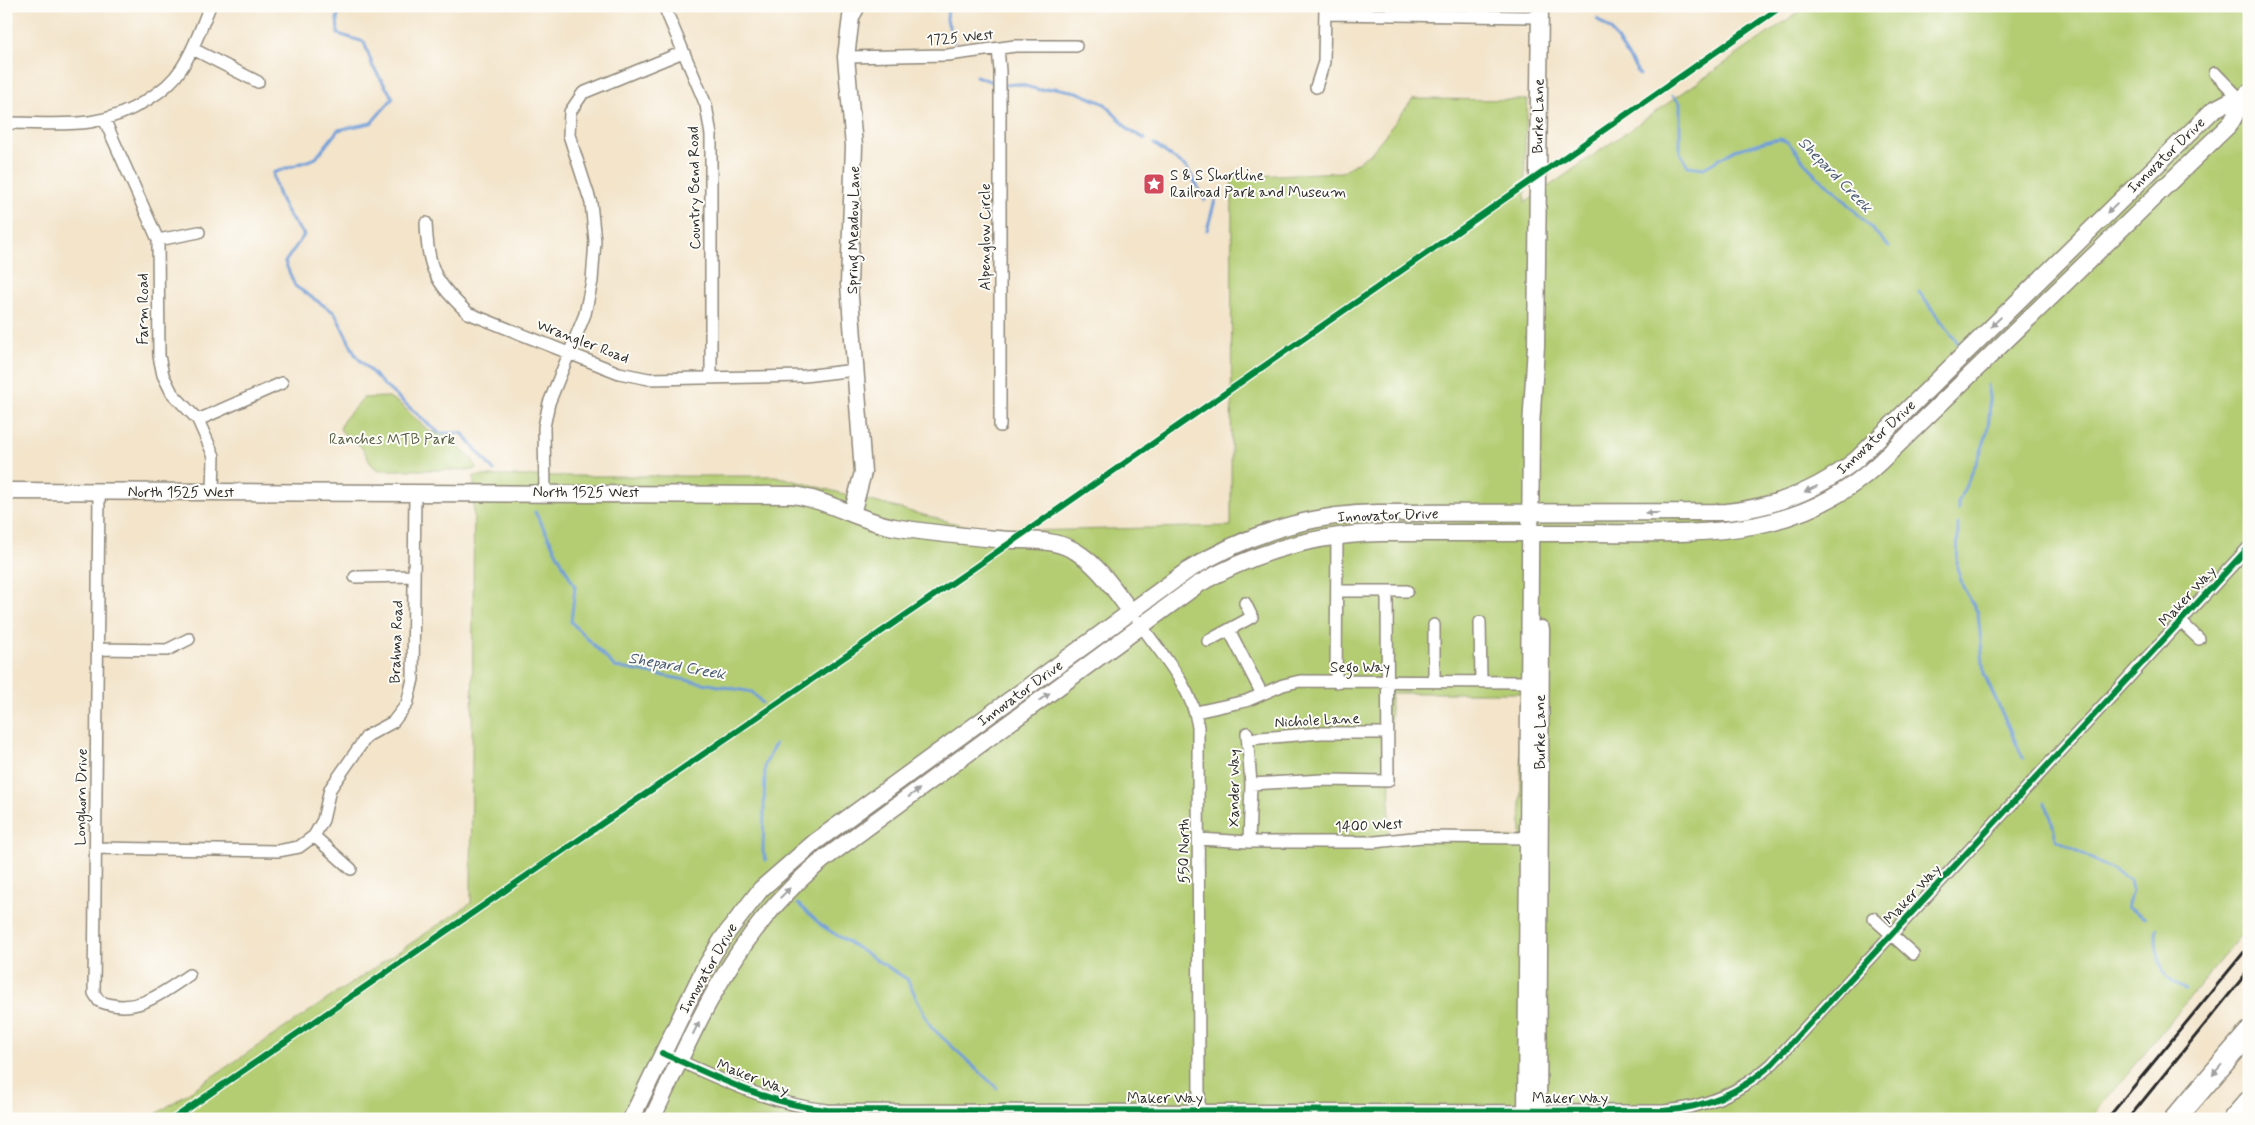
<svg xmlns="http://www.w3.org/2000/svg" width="2255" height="1125" font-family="Mynerve,sans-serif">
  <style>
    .green { fill: #b4cd73; stroke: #707c4f; fill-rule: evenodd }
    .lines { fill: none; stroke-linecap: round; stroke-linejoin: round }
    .stream { stroke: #709ed8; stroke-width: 3 }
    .street-casing { stroke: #8f887a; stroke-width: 14 }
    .secondary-casing { stroke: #8f887a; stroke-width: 19 }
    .highway-casing { stroke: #8f887a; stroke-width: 24 }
    .street { stroke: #fff; stroke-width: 11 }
    .secondary { stroke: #fff; stroke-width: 16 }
    .highway { stroke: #fff; stroke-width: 21 }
    .rail { stroke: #2b2b2b; stroke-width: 3 }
    .cycleway-casing { stroke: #fdfcf7; stroke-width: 9 }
    .cycleway { stroke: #00873e; stroke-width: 6 }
    .oneway { fill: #a0a0a0 }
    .labels { text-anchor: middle; stroke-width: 4; stroke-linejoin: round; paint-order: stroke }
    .street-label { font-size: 15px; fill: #2b2b2b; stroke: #fdfcf7 }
    .poi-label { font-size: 15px; fill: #2b2b2b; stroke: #fdfcf7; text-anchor: start }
    .park-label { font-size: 15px; fill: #545c41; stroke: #fdfcf7 }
    .water-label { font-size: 16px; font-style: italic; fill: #475970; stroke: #fdfcf7 }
  </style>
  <rect width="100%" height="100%" fill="#fdfcf7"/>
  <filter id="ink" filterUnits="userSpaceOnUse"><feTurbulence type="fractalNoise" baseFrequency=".02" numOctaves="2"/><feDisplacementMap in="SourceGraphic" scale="10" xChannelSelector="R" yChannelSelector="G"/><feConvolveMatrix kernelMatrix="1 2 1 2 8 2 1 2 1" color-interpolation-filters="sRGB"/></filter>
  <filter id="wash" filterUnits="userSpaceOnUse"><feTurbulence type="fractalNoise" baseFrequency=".0096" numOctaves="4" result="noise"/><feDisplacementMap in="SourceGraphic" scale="20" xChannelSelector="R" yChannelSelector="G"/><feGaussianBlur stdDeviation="1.12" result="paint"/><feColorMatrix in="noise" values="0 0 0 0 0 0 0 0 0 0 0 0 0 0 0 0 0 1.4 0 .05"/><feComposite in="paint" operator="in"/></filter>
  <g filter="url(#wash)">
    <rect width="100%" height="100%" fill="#f3e4ca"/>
    <path class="green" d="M1807,6H2249V925L2090,1119H1519V1112L1354,1115V1119H149L471,903L474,476H776L988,532L1231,526L1232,177L1342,172L1371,153L1413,99L1528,100L1525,142V203ZM1391,693H1521V838L1389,839Z
      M389,397L400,404L430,432L454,435L460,449L473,460L476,467L474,470H378C366,462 369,456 361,447C354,439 347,440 340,429L343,421L363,398Z"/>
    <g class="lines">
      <path class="stream" d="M343,6L337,18L338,34L364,42L373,67L393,98L371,123L338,130L316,158L273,173C277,198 287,215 304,235L285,262L295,286L335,313L356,356L386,387L439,433H462L494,471
        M948,6L947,20L954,42
        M1597,19L1611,30L1640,75
        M976,76L998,84
        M1004,85L1018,84L1040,90L1055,88L1077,92L1105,104L1129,130L1145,139
        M1673,96L1680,103V153L1688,166L1704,168L1735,150L1772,140L1780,139L1788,142L1815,175L1835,190L1889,247
        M1154,144L1187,168L1205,200
        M1207,230L1215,200
        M1919,292L1958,343
        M1958,510V502C1976,464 1997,429 1987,385
        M535,512L575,587L571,622L615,667L752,692L762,703
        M1958,524L1957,568L1963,587L1978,613L1984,674L2023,758
        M2045,803L2051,818L2056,839L2130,880L2132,891L2127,907L2145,918
        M766,860L763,852L765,765L775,744
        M798,904L822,926L907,979L931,1027L997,1088
        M2157,929C2154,944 2159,971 2171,981C2175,985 2181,987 2185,990"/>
    </g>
  </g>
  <g filter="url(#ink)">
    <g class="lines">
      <g class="street-casing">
        <path id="street" d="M664,6L706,105L711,135V378
          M1326,14L1539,17
          M998,48L1000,71V426
          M193,49L258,82
          M846,57L948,55L1015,46H1076
          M2215,73L2249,108
          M1316,87L1324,62L1325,6
          M105,121L158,240L159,356L163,375L172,393L198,420L214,456L213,492
          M6,123C60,123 100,131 147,100C160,92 173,82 181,69C194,50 201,27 210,6
          M426,223C428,269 434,281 468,313L619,373L649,379L804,376L855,370
          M158,240L199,232
          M198,420L282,383
          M99,492L94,993L99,1001C135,1016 161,994 189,975
          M545,492L544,427L549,403L585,314L592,281L595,241L591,203L569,135L570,112L583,93L683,52
          M355,577L413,576
          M1337,591H1407
          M1138,621C1161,654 1192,686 1198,727L1199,1110
          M2180,621L2199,639
          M1480,622L1481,682
          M1434,625V681
          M1229,630L1262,694
          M1208,641L1252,617L1245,603
          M98,649L167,650L189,639
          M1336,682L1337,535
          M1196,712L1246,701L1283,685L1300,681L1529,682
          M1247,733L1251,784L1249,842
          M1248,739L1321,733H1388
          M1251,784L1323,780L1388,781L1387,591
          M314,836L351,869
          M1199,839L1249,842H1375L1422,837L1535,838
          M96,848L278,851L299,847L314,836L323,820L330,789L367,736L393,722L407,704L413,679L415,492
          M1873,918L1913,954
          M662,1053C716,1077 768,1104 827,1110L1663,1111C1705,1108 1740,1093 1772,1064L2249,547"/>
      </g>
      <g class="secondary-casing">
        <path id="secondary" d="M6,491L793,495C829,500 859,521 894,527C928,533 962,536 996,539C1026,542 1055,536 1081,555C1101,569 1116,592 1131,612
          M852,514L863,472L849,284L854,146L846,57L851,17L857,6
          M631,1119L703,971L723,938L761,889L815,842L1187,571C1246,534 1309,514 1378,513L1727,512C1775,507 1819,490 1857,459L2213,110L2228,102L2241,100
          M652,1119C699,1019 736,929 824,859L1197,585C1254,552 1315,534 1382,533C1449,533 1516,533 1583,533C1691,533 1796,543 1880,462L2229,125C2237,115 2239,102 2248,93
          M1526,1119L1531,427L1536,346L1540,6
          M1538,1119L1541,629"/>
      </g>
      <g class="highway-casing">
        <path id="highway" d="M2175,1119L2249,1033
          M2234,1119L2249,1102"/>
      </g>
      <use href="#street" class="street"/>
      <use href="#secondary" class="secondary"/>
      <use href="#highway" class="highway"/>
      <path class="rail" d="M2107,1119L2249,946
        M2128,1119L2249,970"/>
      <g class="cycleway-casing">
        <path id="cycleway" d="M662,1053C716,1077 768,1104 827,1110L1663,1111C1705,1108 1740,1093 1772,1064L2249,547
          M173,1119L968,572L1782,6"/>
      </g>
      <use href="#cycleway" class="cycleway"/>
    </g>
    <defs><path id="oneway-solid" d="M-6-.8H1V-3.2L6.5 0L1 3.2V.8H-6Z" transform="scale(1.25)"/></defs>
    <g class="oneway">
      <use href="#oneway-solid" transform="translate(2112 208) rotate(136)"/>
      <use href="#oneway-solid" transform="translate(1996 322) rotate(136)"/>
      <use href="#oneway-solid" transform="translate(1811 489) rotate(155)"/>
      <use href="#oneway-solid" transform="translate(1652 513) rotate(-180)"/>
      <use href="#oneway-solid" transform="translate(1044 697) rotate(-36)"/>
      <use href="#oneway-solid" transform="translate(914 793) rotate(-36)"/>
      <use href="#oneway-solid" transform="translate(785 893) rotate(-45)"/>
      <use href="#oneway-solid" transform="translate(696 1028) rotate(-64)"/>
      <use href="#oneway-solid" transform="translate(2217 1070) rotate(131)"/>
    </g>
  </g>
  <defs>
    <g id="sight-square" transform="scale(1.125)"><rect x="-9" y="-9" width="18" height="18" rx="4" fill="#d1495b" stroke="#fdfcf7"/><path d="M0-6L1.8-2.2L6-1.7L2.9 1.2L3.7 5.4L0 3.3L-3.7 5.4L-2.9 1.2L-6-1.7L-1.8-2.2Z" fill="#fff"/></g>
  </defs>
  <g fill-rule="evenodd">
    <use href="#sight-square" x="1154" y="184"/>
  </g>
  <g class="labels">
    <g class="street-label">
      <text transform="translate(960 37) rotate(-5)" y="5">1725 West</text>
      <text transform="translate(1538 116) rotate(-89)" y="5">Burke Lane</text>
      <text transform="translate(2166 155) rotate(-44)" y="5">Innovator Drive</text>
      <text transform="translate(694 188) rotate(-91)" y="5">Country Bend Road</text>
      <text transform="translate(853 230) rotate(-89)" y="5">Spring Meadow Lane</text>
      <text transform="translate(985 237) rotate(-90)" y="5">Alpenglow Circle</text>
      <text transform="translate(143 309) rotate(-90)" y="5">Farm Road</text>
      <text transform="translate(583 341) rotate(21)" y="5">Wrangler Road</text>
      <text transform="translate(1876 437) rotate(-43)" y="5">Innovator Drive</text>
      <text x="181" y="497">North 1525 West</text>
      <text x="586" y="497">North 1525 West</text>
      <text transform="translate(1388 515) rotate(-2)" y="5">Innovator Drive</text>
      <text transform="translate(2187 596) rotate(-47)" y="5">Maker Way</text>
      <text transform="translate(396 642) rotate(-88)" y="5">Brahma Road</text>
      <text x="1360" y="672">Sego Way</text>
      <text transform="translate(1020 693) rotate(-36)" y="5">Innovator Drive</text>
      <text transform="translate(1317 720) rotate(-3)" y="5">Nichole Lane</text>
      <text transform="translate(1540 732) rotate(-90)" y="5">Burke Lane</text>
      <text transform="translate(1234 788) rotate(-90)" y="5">Xander Way</text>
      <text transform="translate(81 797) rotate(-89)" y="5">Longhorn Drive</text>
      <text transform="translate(1369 825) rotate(-3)" y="5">1400 West</text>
      <text transform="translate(1184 851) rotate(-90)" y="5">550 North</text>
      <text transform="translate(1912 894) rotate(-47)" y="5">Maker Way</text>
      <text transform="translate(708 968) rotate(-60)" y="5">Innovator Drive</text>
      <text transform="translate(753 1077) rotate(21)" y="5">Maker Way</text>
      <text x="1165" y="1103">Maker Way</text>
      <text x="1570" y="1103">Maker Way</text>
    </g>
    <g class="poi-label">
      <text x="1170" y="180">S &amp; S Shortline<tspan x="1170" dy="17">Railroad Park and Museum</tspan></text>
    </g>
    <g class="park-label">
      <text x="392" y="444">Ranches MTB Park</text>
    </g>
    <g class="water-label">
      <text transform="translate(1836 174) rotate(46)" y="6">Shepard Creek</text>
      <text transform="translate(677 665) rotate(10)" y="6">Shepard Creek</text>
    </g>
  </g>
  <rect width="2255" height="1125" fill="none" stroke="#fdfcf7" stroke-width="25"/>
</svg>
